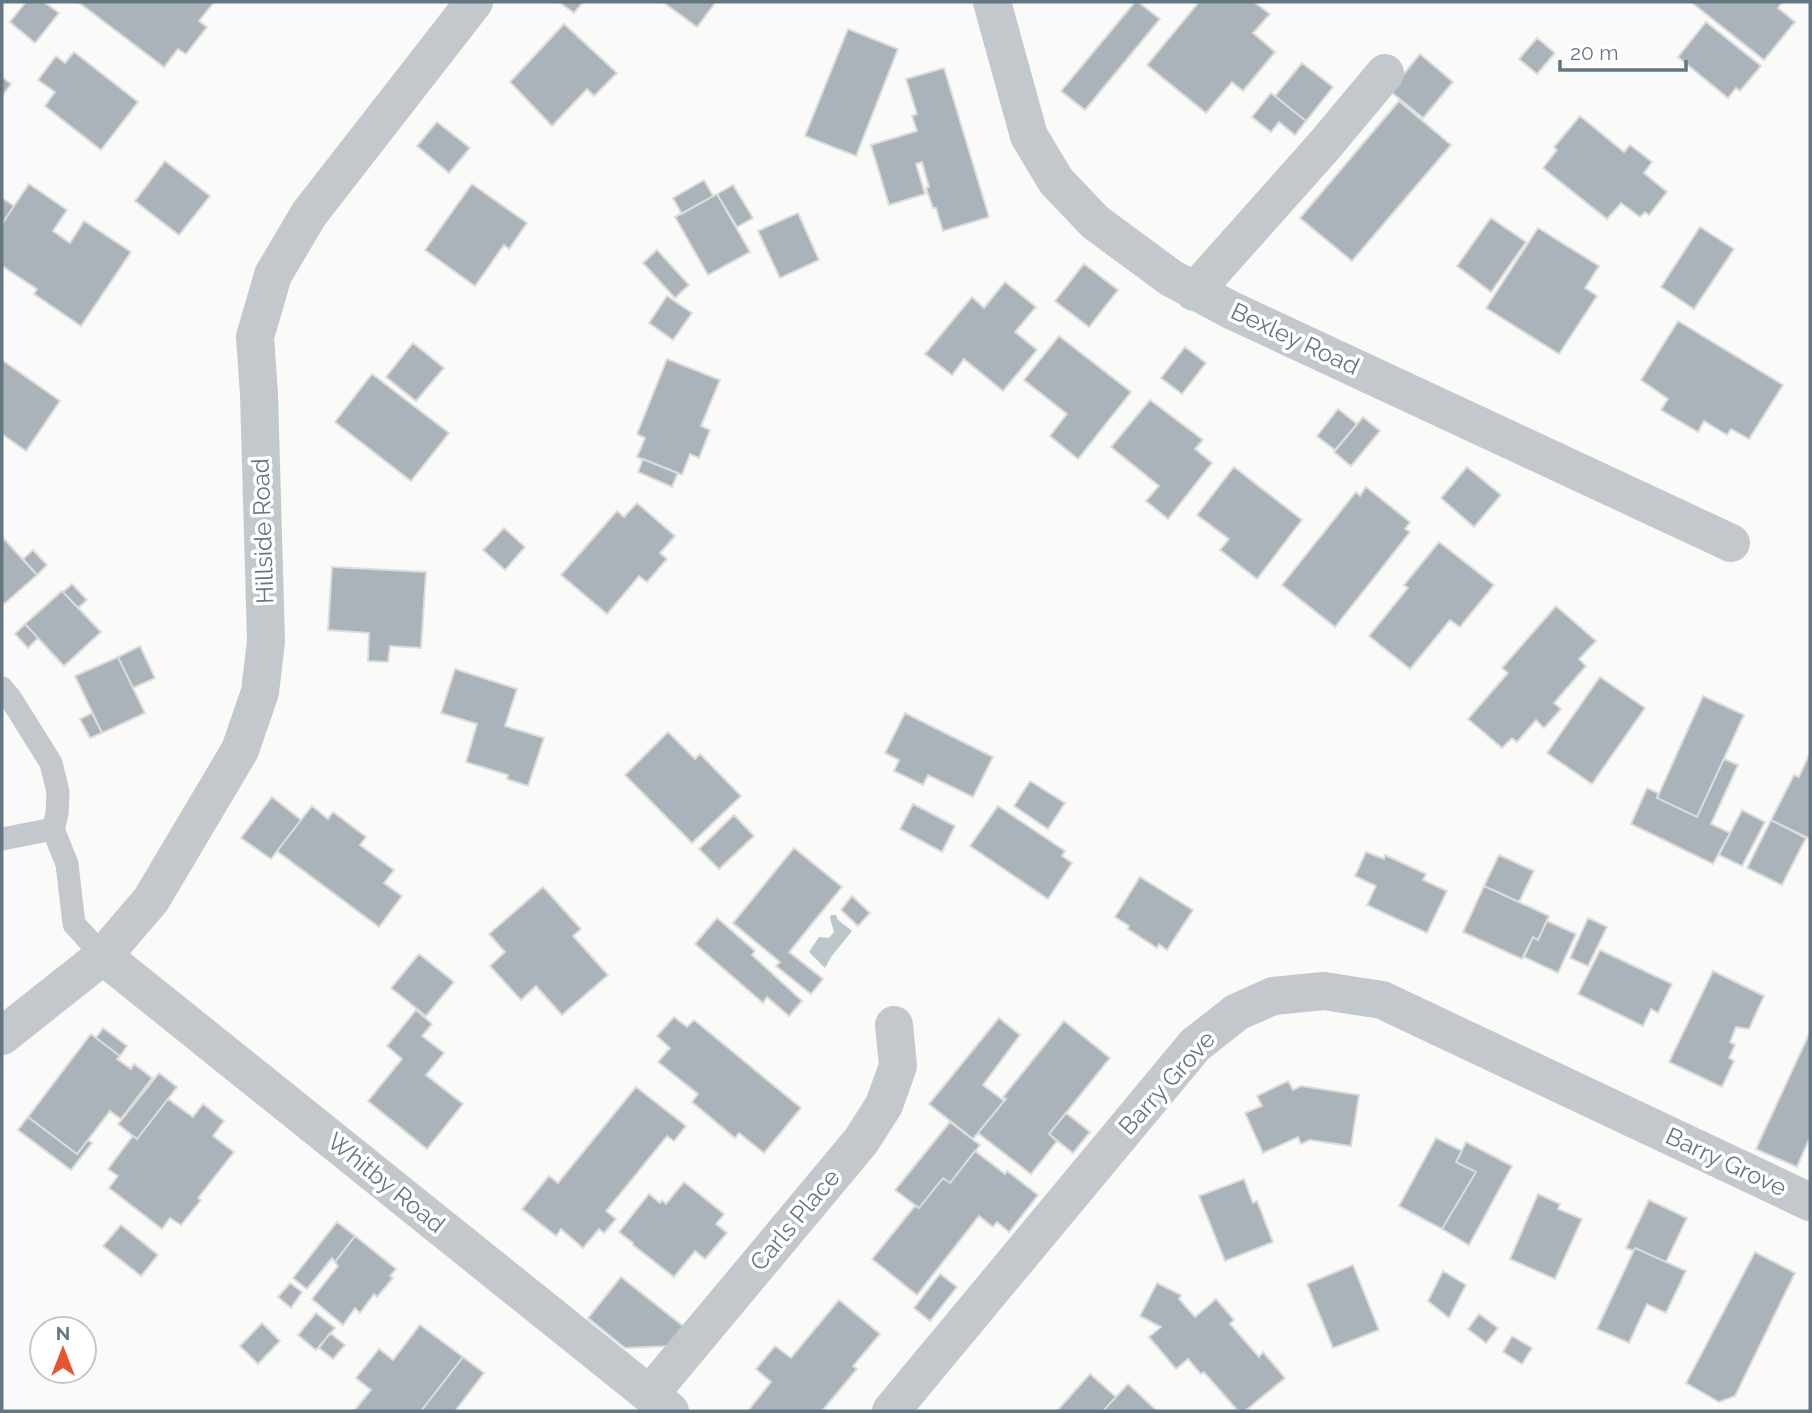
<svg xmlns="http://www.w3.org/2000/svg" width="1812" height="1413" font-family="Raleway,sans-serif">
  <style>
    .water { fill: #bbc7cb }
    .building { fill: #aab3b9; stroke: #dcdcda; stroke-width: 2 }
    .lines { fill: none; stroke-linecap: round; stroke-linejoin: round }
    .service { stroke: #c3c8cc; stroke-width: 23 }
    .minor { stroke: #c3c8cc; stroke-width: 38 }
    .labels { text-anchor: middle; stroke-width: 7; stroke-linejoin: round; paint-order: stroke }
    .street-label { font-size: 24px; fill: #657683; stroke: #fff }
  </style>
  <rect width="100%" height="100%" fill="#fafaf8"/>
  <path class="water" d="M831,915H836L838,920L852,931L831,957L825,968L809,952L819,937L829,938L834,932L830,918Z"/>
  <path class="building" d="M26,2H44L59,13L35,43L10,22Z
    M78,2H214L199,21L207,27L186,54L178,49L164,67Z
    M559,2H583L574,13Z
    M663,2H714L715,3L697,27Z
    M1135,2H1138L1160,19L1085,110L1061,91Z
    M1199,2H1254L1270,14L1253,33L1275,52L1243,91L1232,82L1206,113L1147,65Z
    M1691,2H1782L1778,8L1795,22L1764,60Z
    M1706,22L1761,66L1740,91L1736,88L1728,98L1678,57Z
    M564,24L617,73L594,96L587,89L552,126L510,82Z
    M848,29L898,49L856,156L805,136Z
    M1537,38L1555,53L1537,74L1519,59Z
    M74,52L138,102L101,150L45,106L55,92L38,80L56,56L65,63Z
    M1420,54L1453,82L1423,118L1390,91Z
    M1302,63L1333,87L1306,121L1275,96Z
    M944,68L989,217L943,231L936,208H933L926,188L929,187L922,162L916,164L925,194L889,205L871,145L917,131L912,116L917,114L906,79Z
    M2,77L11,84L2,96Z
    M1271,93L1306,121L1295,135L1279,122L1271,132L1252,117Z
    M1399,101L1451,145L1352,261L1300,218Z
    M1580,116L1624,152L1630,145L1652,162L1644,173L1667,192L1649,215L1645,212L1640,217L1621,203L1607,219L1543,168L1557,150L1554,147Z
    M437,122L470,148L449,173L417,146Z
    M165,161L210,196L179,235L135,201Z
    M704,180L713,196L682,214L673,198Z
    M29,184L67,210L53,231L70,243L84,221L131,252L81,326L34,294L37,289L2,266V224Z
    M472,184L527,223L509,249L504,245L475,286L425,250Z
    M733,185L753,218L737,227L717,194Z
    M717,194L750,252L708,275L675,217Z
    M2,198L14,206L2,224Z
    M798,213L819,260L780,278L758,231Z
    M1491,218L1526,242L1491,292L1457,266Z
    M1700,227L1734,249L1694,309L1661,287Z
    M1538,228L1599,266L1585,288L1597,296L1559,354L1486,308Z
    M657,250L689,285L675,298L643,263Z
    M1084,264L1118,290L1089,327L1055,301Z
    M1005,282L1036,307L1015,332L1037,350L1003,391L964,359L952,375L925,354L972,297L984,308Z
    M667,296L692,313L673,340L649,323Z
    M1678,321L1783,385L1749,439L1731,429L1727,435L1704,421L1698,432L1661,410L1668,399L1641,380Z
    M1059,336L1131,392L1078,459L1050,436L1067,414L1024,380Z
    M413,343L444,368L416,401L386,377Z
    M1185,347L1206,363L1182,394L1161,378Z
    M667,359L720,380L701,426L710,430L699,458L690,454L682,475L637,457L645,438L637,434Z
    M2,360L60,401L26,451L2,434Z
    M372,374L449,433L411,481L335,422Z
    M1150,400L1203,440L1195,449L1212,463L1168,519L1146,501L1159,486L1111,447Z
    M1338,409L1357,424L1335,450L1317,436Z
    M1363,417L1380,431L1351,466L1334,452Z
    M643,459L678,473L672,487L638,472Z
    M1234,467L1302,520L1257,579L1220,550L1229,539L1197,515Z
    M1467,467L1501,495L1474,527L1441,498Z
    M1366,487L1410,522L1405,529L1410,532L1335,627L1282,585L1356,492L1360,496Z
    M637,503L675,536L660,553L667,559L647,582L639,576L607,614L561,575L617,511L624,517Z
    M504,528L525,547L505,570L483,550Z
    M3,538L37,575L4,604L2,601V540Z
    M1439,542L1494,585L1460,627L1450,620L1410,669L1369,636L1408,588L1404,585Z
    M33,550L47,565L37,575L23,559Z
    M332,567L426,572L421,648L390,646L388,662L368,661L369,633L328,630Z
    M72,584L87,600L78,608L63,592Z
    M62,591L101,632L64,666L25,624Z
    M1556,606L1596,641L1579,659L1586,666L1554,703L1561,709L1544,728L1536,720L1517,742L1512,738L1502,748L1468,719L1508,673L1502,668Z
    M25,624L38,638L28,648L15,634Z
    M140,646L155,678L133,688L118,657Z
    M118,657L145,713L102,733L75,676Z
    M455,669L517,689L505,726L544,738L528,786L507,779L508,775L466,762L477,724L441,713Z
    M1600,677L1645,708L1592,784L1547,753Z
    M1703,696L1744,715L1697,817L1657,798Z
    M92,713L102,733L90,738L80,719Z
    M905,713L993,757L973,797L928,775L923,785L894,771L899,760L885,753Z
    M668,732L695,759L700,754L741,796L692,843L625,775Z
    M1809,755L1810,756V839L1771,820L1794,775L1799,777Z
    M1724,759L1738,765L1711,824L1730,833L1713,864L1631,824L1647,788L1658,793L1657,798L1697,817Z
    M1030,781L1065,803L1048,829L1014,806Z
    M272,797L301,820L271,859L241,838Z
    M913,804L955,826L942,852L900,829Z
    M312,806L328,819L333,812L366,837L360,845L394,870L384,883L402,896L379,927L277,851Z
    M998,806L1065,851L1062,856L1072,863L1048,899L970,846Z
    M1742,810L1765,822L1742,866L1719,855Z
    M734,815L754,836L719,869L699,849Z
    M1771,820L1806,838L1782,885L1747,868Z
    M794,848L842,887L789,952L823,979L811,994L776,966L780,962L733,923Z
    M1366,852L1384,859L1385,855L1426,874L1423,880L1447,891L1427,933L1367,905L1376,886L1355,876Z
    M1499,855L1534,871L1519,902L1484,886Z
    M1140,877L1193,910L1167,950L1159,944L1157,948L1128,929L1129,926L1115,917Z
    M1484,886L1549,916L1538,940L1533,937L1522,959L1463,932Z
    M543,887L581,929L573,936L608,975L562,1015L536,986L521,1000L490,966L505,952L489,934Z
    M852,896L870,913L858,926L841,910Z
    M717,918L755,951L752,955L802,1001L789,1016L767,997L763,1003L695,944Z
    M1588,918L1607,927L1588,966L1570,958Z
    M1547,921L1576,934L1558,973L1524,957L1533,937L1538,940Z
    M1600,950L1672,984L1658,1013L1651,1009L1643,1026L1578,994Z
    M419,954L454,982L426,1016L391,988Z
    M1713,971L1764,996L1749,1029L1736,1027L1730,1042L1735,1045L1729,1058L1734,1061L1722,1087L1669,1062Z
    M416,1010L432,1024L422,1036L444,1053L426,1075L463,1104L427,1149L368,1101L402,1059L387,1046Z
    M674,1017L687,1027L694,1020L801,1108L764,1153L739,1133L735,1138L692,1102L698,1094L658,1062L670,1048L657,1036Z
    M999,1018L1020,1035L983,1085L1004,1101L973,1139L929,1104Z
    M1064,1021L1110,1058L1049,1134L1057,1141L1031,1174L978,1133L1004,1101L1006,1099L1003,1097Z
    M103,1028L127,1046L120,1056L96,1038Z
    M1810,1032V1137L1797,1167L1756,1149Z
    M91,1034L120,1056L117,1059L131,1069L134,1064L152,1078L121,1119L110,1111L77,1154L28,1117Z
    M159,1073L177,1087L137,1139L118,1124Z
    M1288,1081L1293,1090L1301,1086L1359,1095L1351,1146L1310,1140L1301,1144L1298,1137L1263,1153L1245,1113L1262,1106L1257,1096Z
    M636,1087L686,1126L674,1141L667,1136L606,1211L616,1219L604,1233L599,1229L583,1248L561,1229L556,1236L522,1209L549,1176L558,1183Z
    M168,1099L193,1117L203,1104L224,1121L213,1136L234,1152L198,1198L201,1200L181,1225L170,1218L162,1229L109,1188L118,1176L108,1169L133,1136L137,1139Z
    M1066,1113L1090,1132L1073,1153L1049,1134Z
    M28,1117L77,1154L88,1140L92,1143L71,1170L18,1130Z
    M950,1122L980,1145L950,1183L943,1178L919,1208L895,1190Z
    M1436,1138L1462,1151L1456,1162L1476,1172L1442,1229L1399,1206Z
    M1466,1142L1512,1166L1469,1245L1442,1229L1476,1172L1456,1162Z
    M975,1151L1005,1174L1007,1171L1038,1195L1009,1232L997,1222L993,1227L979,1216L917,1295L872,1259L915,1206L919,1208L943,1178L950,1183Z
    M1244,1179L1253,1203L1257,1201L1273,1242L1225,1261L1199,1196Z
    M684,1182L724,1214L716,1224L727,1233L705,1259L695,1251L674,1277L633,1245V1243L619,1232L649,1194L660,1203L662,1200L666,1204Z
    M1538,1194L1560,1204L1558,1209L1582,1219L1555,1279L1510,1259Z
    M1649,1200L1687,1218L1666,1262L1635,1248L1633,1251L1626,1248Z
    M337,1222L355,1236L335,1262L332,1258L307,1289L293,1278Z
    M121,1225L158,1255L141,1276L103,1246Z
    M355,1236L396,1269L390,1276L393,1278L377,1297L374,1294L360,1313L355,1308L343,1325L312,1299L338,1266L335,1262Z
    M1635,1248L1686,1271L1666,1313L1647,1304L1629,1343L1597,1329Z
    M1755,1252L1795,1273L1735,1396L1719,1402L1686,1383Z
    M1353,1265L1379,1330L1333,1348L1307,1284Z
    M1443,1271L1466,1285L1449,1318L1428,1301Z
    M940,1274L957,1287L930,1321L914,1308Z
    M621,1277L684,1327L669,1346L625,1348L588,1318Z
    M290,1283L302,1292L291,1308L278,1297Z
    M1157,1283L1181,1295L1179,1299L1195,1317L1216,1299L1234,1320L1230,1324L1259,1357L1263,1352L1285,1378L1245,1411H1238L1204,1372L1201,1374L1188,1359L1176,1369L1149,1337L1161,1327L1140,1316Z
    M839,1300L880,1334L853,1366L857,1369L822,1411H748L771,1382L756,1369L775,1346L791,1358Z
    M316,1313L335,1328L316,1350L298,1335Z
    M1479,1314L1498,1328L1486,1343L1468,1329Z
    M262,1323L280,1341L258,1364L240,1346Z
    M420,1325L463,1357L421,1411H354L371,1390L356,1378L379,1349L393,1360Z
    M330,1333L345,1345L333,1359L319,1348Z
    M1512,1336L1532,1348L1522,1364L1503,1352Z
    M463,1357L484,1373L455,1411H421Z
    M1090,1374L1116,1397L1103,1411H1057Z
    M1128,1384L1157,1411H1103Z"/>
  <g class="lines">
    <path class="service" d="M2,688L11,699L51,763L58,792L57,814L53,829L67,864L74,924L103,956
      M2,839L53,829"/>
    <path class="minor" d="M992,2L1029,136L1056,181L1095,222L1171,278L1231,310L1731,543
      M1194,292L1324,146L1385,73
      M103,956L670,1411
      M2,1036L103,956L151,900L240,750L260,692L266,641L259,394L255,337L273,275L309,214L474,2
      M650,1394L861,1141L884,1105L898,1066L894,1025
      M891,1411L1195,1045L1237,1012L1273,996L1324,991L1382,1000L1810,1202"/>
  </g>
  <g class="labels">
    <g class="street-label">
      <text transform="translate(1295 339) rotate(25)" y="8">Bexley Road</text>
      <text transform="translate(263 531) rotate(-92)" y="8">Hillside Road</text>
      <text transform="translate(1167 1083) rotate(-48)" y="8">Barry Grove</text>
      <text transform="translate(1726 1162) rotate(25)" y="8">Barry Grove</text>
      <text transform="translate(386 1183) rotate(39)" y="8">Whitby Road</text>
      <text transform="translate(795 1220) rotate(-50)" y="8">Carls Place</text>
    </g>
  </g>
  <rect width="1812" height="1413" fill="none" stroke="#657683" stroke-width="7"/>
  <g transform="translate(63 1350)"><circle r="33" fill="#ffffff" stroke="#c1c8cd" stroke-width="2"/>
  <path d="M0-5L12 26L0 18L-12 26Z" fill="#e4572e"/>
  <text y="-10" font-size="19" font-weight="bold" text-anchor="middle" fill="#657683">N</text>
  </g>
  <path d="M1560 60v10h126v-10" fill="none" stroke="#657683" stroke-width="3.5"/>
  <text x="1570" y="60" font-size="21" fill="#657683" stroke="#ffffff" stroke-width="5" paint-order="stroke">20 m</text>
</svg>
